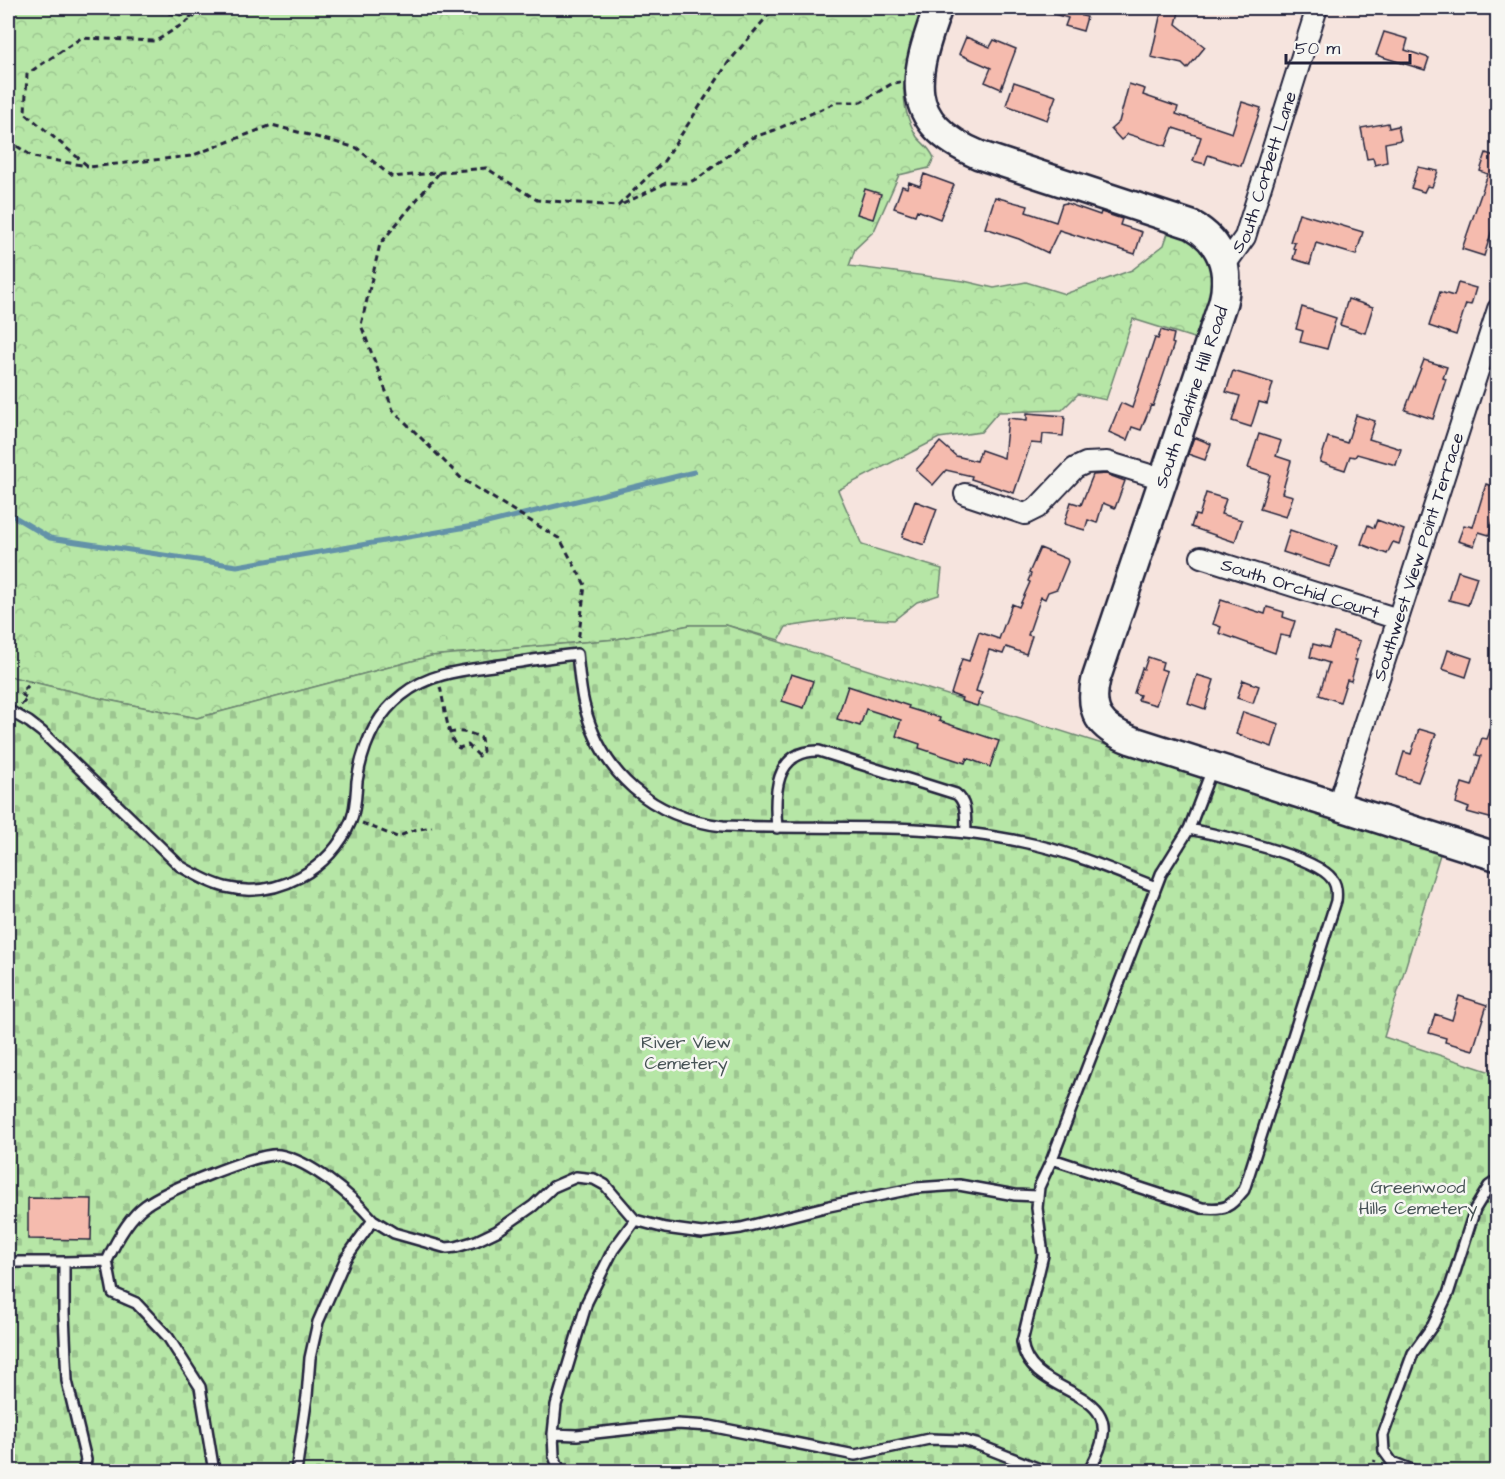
<svg xmlns="http://www.w3.org/2000/svg" width="1505" height="1479" font-family="'Architects Daughter',sans-serif">
  <style>
    .forest { fill: url(#forest-crowns); stroke: #6c8470; stroke-width: 1.5 }
    .cemetery { fill: url(#cemetery-stones); stroke: #6c8470; stroke-width: 1.5 }
    .lines { fill: none; stroke-linecap: round; stroke-linejoin: round }
    .stream { stroke: #6492a8; stroke-width: 5 }
    .building { fill: #f5bbae; stroke: #22223b; stroke-width: 1.5 }
    .lane-casing { stroke: #22223b; stroke-width: 14 }
    .street-casing { stroke: #22223b; stroke-width: 24 }
    .secondary-casing { stroke: #22223b; stroke-width: 32 }
    .path { stroke: #22223b; stroke-width: 3; stroke-dasharray: 6 4.5; stroke-linecap: butt }
    .lane { stroke: #f6f6f2; stroke-width: 9 }
    .street { stroke: #f6f6f2; stroke-width: 20 }
    .secondary { stroke: #f6f6f2; stroke-width: 27 }
    .labels { text-anchor: middle; stroke-width: 5; stroke-linejoin: round; paint-order: stroke }
    .street-label { font-size: 18px; fill: #22223b; stroke: #f6f6f2 }
    .park-label { font-size: 18px; fill: #475356; stroke: #f6f6f2 }
  </style>
  <defs>
    <pattern id="forest-crowns" width="20" height="18" patternUnits="userSpaceOnUse" patternTransform="scale(1.5)"><rect width="20" height="18" fill="#b6e6a6"/><path d="M2 6a3 3 0 1 1 6 0M12 15a3 3 0 1 1 6 0" fill="none" stroke="#9cc590"/></pattern>
    <pattern id="cemetery-stones" width="16" height="16" patternUnits="userSpaceOnUse" patternTransform="scale(1.5)"><rect width="16" height="16" fill="#b6e6a6"/><path d="M2 7V4a2 2 0 0 1 4 0v3zM10 15v-3a2 2 0 0 1 4 0v3z" fill="#9cc590"/></pattern>
  </defs>
  <rect width="100%" height="100%" fill="#f6e4de"/>
  <filter id="ink" filterUnits="userSpaceOnUse"><feTurbulence type="fractalNoise" baseFrequency=".0167" numOctaves="2"/><feDisplacementMap in="SourceGraphic" scale="12" xChannelSelector="R" yChannelSelector="G"/><feConvolveMatrix kernelMatrix="1 2 1 2 8 2 1 2 1" color-interpolation-filters="sRGB"/></filter>
  <g filter="url(#ink)">
    <path class="forest" d="M8,8H925C914,42 895,84 909,120C911,125 914,132 917,137C924,145 930,148 934,158L929,168L899,175L874,231L855,249L849,266L964,281L994,288L1026,282L1065,294L1132,270L1164,245L1171,224L1196,237L1217,276L1200,340L1133,319L1106,400L1078,394L1062,410L998,412L981,432L939,438L838,490L862,545L942,569L939,595L917,602L894,620L847,618L786,627L779,640L726,625H690L617,639L431,656L197,718L103,699L8,676Z"/>
    <path class="cemetery" d="M690,625H726L1441,851L1384,1037L1497,1074V1471H8V676L103,699L197,718L431,656L617,639Z"/>
    <g class="lines">
      <path class="stream" d="M8,513L50,538L237,566L479,525L694,472"/>
    </g>
    <path class="building" d="M1043,8H1085L1082,16L1087,17L1083,31L1065,26L1068,18L1043,11Z
      M1162,8H1180L1176,24L1205,47L1187,69L1182,64L1151,57Z
      M1384,32L1408,39L1405,50L1429,58L1425,70L1376,55Z
      M966,37L990,47L994,40L1016,49L1001,89L985,82L991,68L959,54Z
      M1014,82L1056,96L1047,120L1006,105Z
      M1129,84L1145,89L1143,95L1178,107L1176,114L1232,133L1242,102L1261,108L1241,166L1208,155L1205,164L1193,161L1201,137L1173,128L1166,146L1128,134L1121,140L1111,129L1119,122Z
      M1388,123L1389,128L1398,126L1401,140L1385,143L1387,162L1375,165L1373,158L1367,159L1361,128Z
      M1486,153L1494,156L1495,154H1497V214L1484,256L1462,249L1488,174L1480,171Z
      M1418,167L1438,171L1432,187L1427,186L1424,192L1411,188Z
      M924,174L954,185L940,219L917,210L915,215L894,208L902,186L907,188L909,182L920,186Z
      M865,189L881,194L873,219L857,214Z
      M995,197L1028,206L1026,212L1056,222L1062,204L1066,203L1100,215L1101,212L1122,219L1120,225L1142,232L1135,254L1059,230L1048,253L1019,239L985,228Z
      M1299,213L1363,232L1356,255L1316,243L1310,264L1293,259L1296,249L1293,248L1295,243L1290,242Z
      M1458,283L1476,288L1471,305L1466,304L1456,335L1429,326L1440,292L1454,296Z
      M1348,299L1373,307L1365,333L1340,325Z
      M1302,307L1336,318L1327,349L1300,342L1303,331L1296,329Z
      M1161,330L1174,334L1172,343L1174,344L1153,406L1151,405L1141,430L1132,427L1127,440L1109,432L1121,403L1132,408L1155,338L1158,339Z
      M1424,360L1447,367L1443,378L1446,379L1433,419L1405,410Z
      M1233,371L1273,383L1267,404L1259,402L1251,427L1232,421L1240,396L1226,392Z
      M1027,413L1065,416L1063,436L1043,434L1042,444L1031,443L1014,493L971,479L972,476L946,470L933,485L916,470L940,442L956,456L977,461L981,450L1004,458L1008,418L1027,420Z
      M1356,415L1375,421L1369,439L1401,449L1396,465L1357,454L1355,457L1350,456L1345,470L1320,462L1328,437L1347,443Z
      M1259,434L1281,441L1276,456L1291,461L1282,493L1293,496L1286,517L1260,509L1270,475L1248,468Z
      M1194,437L1211,444L1205,460L1188,454Z
      M1106,474L1125,481L1115,508L1103,503L1097,523L1088,520L1085,530L1064,524L1071,502L1081,505L1093,475Z
      M1486,484L1497,487V506L1489,535L1479,532L1474,546L1458,541L1464,525L1473,527Z
      M1206,493L1226,499L1221,514L1242,520L1235,542L1191,527L1195,515L1199,516Z
      M915,501L937,509L924,545L902,537Z
      M1377,520L1404,530L1399,544L1393,542L1387,554L1361,544L1368,525L1374,528Z
      M1290,530L1337,546L1330,567L1283,552Z
      M1040,548L1067,559L1068,562L1057,589L1048,592L1045,599L1041,597L1028,635L1032,636L1026,654L1006,647L1003,654L989,650L976,691L982,693L977,706L961,701L962,698L951,694L962,659L969,661L979,632L999,639L1012,604L1019,607L1030,582L1028,581L1031,574L1029,573Z
      M1458,571L1477,577L1468,605L1449,600Z
      M1221,600L1265,614L1267,607L1284,612L1283,617L1295,621L1290,637L1280,635L1275,653L1219,633L1221,627L1213,624Z
      M1334,633L1360,641L1354,660H1357L1351,681L1347,680L1340,702L1319,695L1329,663L1310,657L1313,644L1329,648Z
      M1448,650L1472,658L1466,677L1442,669Z
      M1148,657L1163,662L1161,669L1167,671L1156,705L1138,700L1140,695L1134,693L1142,668L1144,669Z
      M791,674L813,681L804,708L782,701Z
      M1197,675L1214,680L1205,709L1188,703Z
      M1243,680L1259,686L1253,703L1237,698Z
      M848,686L909,706L908,708L940,718L939,721L999,741L990,767L967,758L965,763L919,748L920,744L896,736L901,720L866,709L860,726L837,719Z
      M1243,712L1279,724L1272,747L1236,734Z
      M1496,715L1497,716V820L1467,812L1469,808L1456,803L1462,783L1472,786L1481,756L1476,755L1482,738L1487,739Z
      M1419,729L1436,734L1418,782L1397,775L1404,752L1411,754Z
      M1459,996L1487,1005L1473,1050L1445,1042L1446,1038L1429,1033L1435,1014L1452,1020Z
      M28,1198L92,1199L91,1240L28,1239Z"/>
    <g class="lines">
      <g class="lane-casing">
        <path id="lane" d="M8,710L29,722L42,732L180,866C194,874 209,883 225,887C277,900 331,869 351,821C356,808 356,795 357,781C362,748 375,716 402,695C430,672 466,670 500,665C526,661 551,657 577,654C579,670 580,688 584,704C601,774 652,818 723,826C823,830 925,821 1023,842C1069,851 1112,870 1156,887
          M777,828C774,795 774,750 819,751L956,794C968,803 965,819 966,833
          M1052,1159L1202,1208C1226,1210 1229,1208 1244,1190L1336,901C1337,893 1337,885 1332,879C1316,856 1219,835 1189,829
          M107,1261C116,1241 128,1218 146,1205C164,1191 259,1152 279,1155C311,1161 352,1196 373,1220
          M8,1262H64
          M553,1434L556,1405L587,1302L613,1250L635,1220
          M83,1472L86,1460L67,1381L64,1313V1262L107,1261L113,1293L136,1303L168,1337L200,1387L214,1472
          M296,1472L307,1396L310,1358L318,1322L346,1258L373,1220L394,1233L447,1248L456,1247L476,1241L497,1231L533,1206L553,1187L576,1177L594,1179L605,1185L635,1220L665,1228L702,1233L741,1228L829,1206L916,1188L959,1185L1015,1195L1037,1196
          M560,1472L554,1456L553,1434L577,1435L677,1424L710,1426L855,1455L929,1439L962,1440L976,1444L1047,1472
          M1088,1472C1144,1380 1030,1405 1022,1342L1043,1255L1037,1208L1039,1187L1052,1159L1161,874L1189,829L1212,769
          M1417,1472L1392,1462L1384,1451L1383,1435L1413,1353L1433,1325L1448,1294L1475,1209L1489,1186L1498,1180"/>
      </g>
      <g class="street-casing">
        <g id="street">
          <path id="s1" d="M1225,265L1245,237L1317,8"/>
          <path d="M965,494L1025,514L1037,508L1075,468L1086,463L1107,462L1163,479"/>
          <path id="s2" d="M1201,557L1398,619"/>
          <path id="s3" d="M1338,805L1498,309"/>
        </g>
      </g>
      <g class="secondary-casing">
        <path id="secondary" d="M938,8C914,75 900,121 979,155L1192,225C1222,242 1231,269 1223,302L1096,679C1088,712 1100,728 1131,740L1498,857"/>
      </g>
      <path class="path" d="M137,8L194,17L156,41L81,38L27,74L25,113L89,167L191,156L272,125L357,148L392,177L486,168L537,200L618,206L664,161L728,63L774,8
        M8,140L33,157L88,166
        M439,173L380,244L361,325L393,410L462,479L560,539L585,585L578,642
        M623,204L666,183H688L700,177L751,138L775,130L837,102H861L893,83L900,82
        M440,687C444,701 448,743 459,748L468,745L479,756L483,751L481,738C473,733 459,730 450,733
        M21,705L27,699L21,693L32,682
        M362,823L397,837L414,830L432,827
        M1371,1472L1375,1460"/>
      <use href="#lane" class="lane"/>
      <use href="#street" class="street"/>
      <use href="#secondary" class="secondary"/>
    </g>
  </g>
  <g class="labels">
    <g class="street-label">
      <text dy="6" stroke="none"><textPath href="#s1" startOffset="102">South Corbett Lane</textPath></text>
      <text transform="translate(1191 397) rotate(-71)" y="6">South Palatine Hill Road</text>
      <text dy="6" stroke="none"><textPath href="#s3" startOffset="261">Southwest View Point Terrace</textPath></text>
      <text dy="6" stroke="none"><textPath href="#s2" startOffset="104">South Orchid Court</textPath></text>
    </g>
    <g class="park-label">
      <text x="686" y="1048">River View<tspan x="686" dy="21">Cemetery</tspan></text>
      <text x="1418" y="1193">Greenwood<tspan x="1418" dy="21">Hills Cemetery</tspan></text>
    </g>
  </g>
  <rect width="1505" height="1479" fill="none" stroke="#f6f6f2" stroke-width="30"/>
  <rect x="15" y="15" width="1475" height="1449" fill="none" stroke="#22223b" stroke-width="2" filter="url(#ink)"/>
  <path d="M1286 54v9h124v-9" fill="none" stroke="#22223b" stroke-width="3"/>
  <text x="1295" y="54" font-size="18" fill="#22223b" stroke="#f6f6f2" stroke-width="4.5" paint-order="stroke">50 m</text>
</svg>
